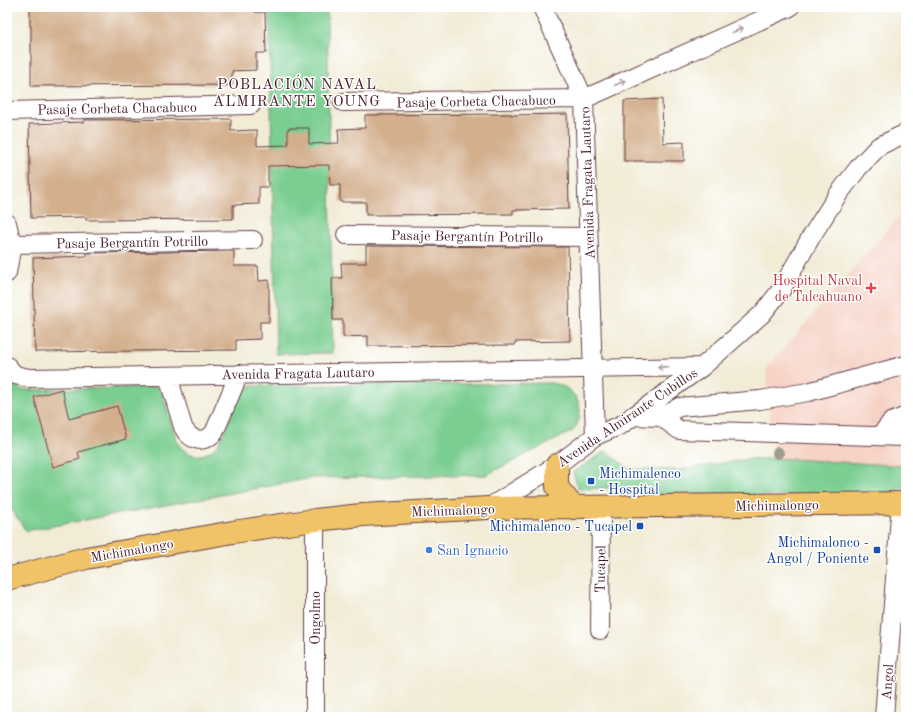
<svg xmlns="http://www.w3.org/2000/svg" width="913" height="724" font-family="'Old Standard TT',serif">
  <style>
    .built { fill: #f6d2c4 }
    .green { fill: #7ace91; stroke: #62765e }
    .building { fill: #d3af8c }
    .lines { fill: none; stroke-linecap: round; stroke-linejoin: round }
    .minor-casing { stroke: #633e45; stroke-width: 20 }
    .major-casing { stroke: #633e45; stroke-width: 24 }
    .minor { stroke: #fff; stroke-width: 18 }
    .major { stroke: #f1c369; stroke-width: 22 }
    .tree { fill: #9f9d8c }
    .oneway { stroke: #ae9aa0 }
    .health-dot { fill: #e0444e; stroke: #fff; stroke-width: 1.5 }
    .transit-dot { fill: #1a4fb4; stroke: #fff; stroke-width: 1.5 }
    .shop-dot { fill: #3f7fe0; stroke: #fff; stroke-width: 1.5 }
    .labels { text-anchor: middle; stroke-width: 3; stroke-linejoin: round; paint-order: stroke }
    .street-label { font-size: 14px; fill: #4a1f2b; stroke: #fff }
    .health-label { font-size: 14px; fill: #be3a42; stroke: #fff; text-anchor: end }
    .transit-label { font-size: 14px; fill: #164399; stroke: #fff; text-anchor: end }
    .shop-label { font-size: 14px; fill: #366cbe; stroke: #fff; text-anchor: start }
    .neighbourhood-label { font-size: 15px; letter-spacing: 1px; fill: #4a1f2b; stroke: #fff }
  </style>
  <rect width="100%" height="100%" fill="#fff"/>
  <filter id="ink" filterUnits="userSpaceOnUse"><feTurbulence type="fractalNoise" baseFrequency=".025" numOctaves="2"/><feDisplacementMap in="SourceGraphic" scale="8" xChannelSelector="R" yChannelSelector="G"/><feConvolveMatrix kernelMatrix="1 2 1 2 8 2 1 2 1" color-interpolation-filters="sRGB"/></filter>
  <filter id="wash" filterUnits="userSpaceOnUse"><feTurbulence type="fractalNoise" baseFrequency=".012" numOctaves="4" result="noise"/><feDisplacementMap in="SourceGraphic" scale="16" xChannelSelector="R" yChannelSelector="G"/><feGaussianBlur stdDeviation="0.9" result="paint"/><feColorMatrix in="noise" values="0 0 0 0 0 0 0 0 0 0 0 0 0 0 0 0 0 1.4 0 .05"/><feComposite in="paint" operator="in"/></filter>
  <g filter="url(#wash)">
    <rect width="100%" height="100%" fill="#f2ecd7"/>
    <path class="built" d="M906,208V466L774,458L766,369Z"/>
    <path class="green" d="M269,7H327L333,353L276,354Z
      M7,383L23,390L156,387L162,392L177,442C188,459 204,459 218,445L243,389L249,386L550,383C576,385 589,410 573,431L486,475L313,478L26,531L7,503Z
      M606,451L629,469L679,470L748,459L774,458L906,466V486L884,497L645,494L631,487L578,489L573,472Z"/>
    <g id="blocks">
      <path class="building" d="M30,7H255V12H265L266,53H256V70L232,71V85L31,86V26H30Z
        M662,99L663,143L684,142V161H624V101Z
        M511,114V115L567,114L569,209L513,210V214L366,215V202H340V185H330L329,165L268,166V187H259V204L233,205V219L86,220V217L31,218L29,124L84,122V120L231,119V131L257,130V146L288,145V128H309V144L339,143L338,129L365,128V115Z
        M366,246L568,247L570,341L515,342V345L368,346V336L343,337V320H333L332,278H342L341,263H366Z
        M234,251V266H258L259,281L269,280V322H260V339L236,340V350L35,352L33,258L87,256V253Z
        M62,389L69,419L117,406L126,439L78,452L80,459L53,467L34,397Z"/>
    </g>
  </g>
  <g filter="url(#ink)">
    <use href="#blocks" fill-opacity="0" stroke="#633e45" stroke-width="1"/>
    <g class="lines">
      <g class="minor-casing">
        <path id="minor" d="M542,7L584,99L595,436
          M343,102L584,99L790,7
          M7,111L251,105
          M7,223L12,244L7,273
          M346,235L588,237
          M12,244L253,240
          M7,366L15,375L29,378L702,367
          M168,376L183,427C190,441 203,444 214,433L239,374
          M632,416L661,417L679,407L760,400L808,392L906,365
          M661,417L679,430L906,437
          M880,436L891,422L906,416
          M488,508L557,465L595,436L621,425L702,367L762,314L781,290L811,237L837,196L859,167L879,146L906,133
          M600,630L601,508
          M315,717V520
          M884,717L901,503"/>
      </g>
      <g class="major-casing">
        <path id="major" d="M557,465V487L574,508
          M7,579L86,558L233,532L315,520L362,515L488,508L906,503"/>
      </g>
      <use href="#minor" class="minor"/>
      <use href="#major" class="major"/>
    </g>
    <circle class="tree" cx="778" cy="453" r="6"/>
    <defs><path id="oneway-shaft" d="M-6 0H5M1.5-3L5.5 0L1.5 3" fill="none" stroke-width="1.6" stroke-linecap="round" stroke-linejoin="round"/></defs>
    <g class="oneway">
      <use href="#oneway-shaft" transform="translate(738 30) rotate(-24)"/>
      <use href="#oneway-shaft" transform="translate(620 83) rotate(-24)"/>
      <use href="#oneway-shaft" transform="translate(663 367) rotate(179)"/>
    </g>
  </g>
  <path class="health-dot" d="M869 282h4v4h4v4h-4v4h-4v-4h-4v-4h4z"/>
  <g class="transit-dot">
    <rect x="587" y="477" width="8" height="8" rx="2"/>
    <rect x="636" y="522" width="8" height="8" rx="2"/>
    <rect x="873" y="546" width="8" height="8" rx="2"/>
  </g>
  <circle class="shop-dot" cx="429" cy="550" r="4"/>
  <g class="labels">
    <g class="street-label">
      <text transform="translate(476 101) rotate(-1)" y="5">Pasaje Corbeta Chacabuco</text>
      <text transform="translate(117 108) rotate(-1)" y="5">Pasaje Corbeta Chacabuco</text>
      <text transform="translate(587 183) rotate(-92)" y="5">Avenida Fragata Lautaro</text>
      <text transform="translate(467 236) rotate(1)" y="5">Pasaje Bergantín Potrillo</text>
      <text transform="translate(132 242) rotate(-1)" y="5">Pasaje Bergantín Potrillo</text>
      <text transform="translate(298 373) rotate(-1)" y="5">Avenida Fragata Lautaro</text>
      <text transform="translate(627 417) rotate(-34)" y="5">Avenida Almirante Cubillos</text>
      <text transform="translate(777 505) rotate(-1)" y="5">Michimalongo</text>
      <text transform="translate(453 510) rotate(-2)" y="5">Michimalongo</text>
      <text transform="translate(132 550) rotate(-10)" y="5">Michimalongo</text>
      <text transform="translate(600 569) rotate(-89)" y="5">Tucapel</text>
      <text transform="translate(315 618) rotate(-90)" y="5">Ongolmo</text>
      <text transform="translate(887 682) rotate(-86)" y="5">Angol</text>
    </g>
    <g class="health-label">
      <text x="862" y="285">Hospital Naval<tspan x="862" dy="16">de Talcahuano</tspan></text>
    </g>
    <g class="transit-label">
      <text x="599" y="478" text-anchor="start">Michimalenco<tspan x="599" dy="16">- Hospital</tspan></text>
      <text x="632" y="531">Michimalenco - Tucapel</text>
      <text x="869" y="547">Michimalonco -<tspan x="869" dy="16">Angol / Poniente</tspan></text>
    </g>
    <g class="shop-label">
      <text x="437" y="555">San Ignacio</text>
    </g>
    <g class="neighbourhood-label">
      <text x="297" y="89">POBLACIÓN NAVAL<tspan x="297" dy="17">ALMIRANTE YOUNG</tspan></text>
    </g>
  </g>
  <rect width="913" height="724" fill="none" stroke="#fff" stroke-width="24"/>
</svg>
